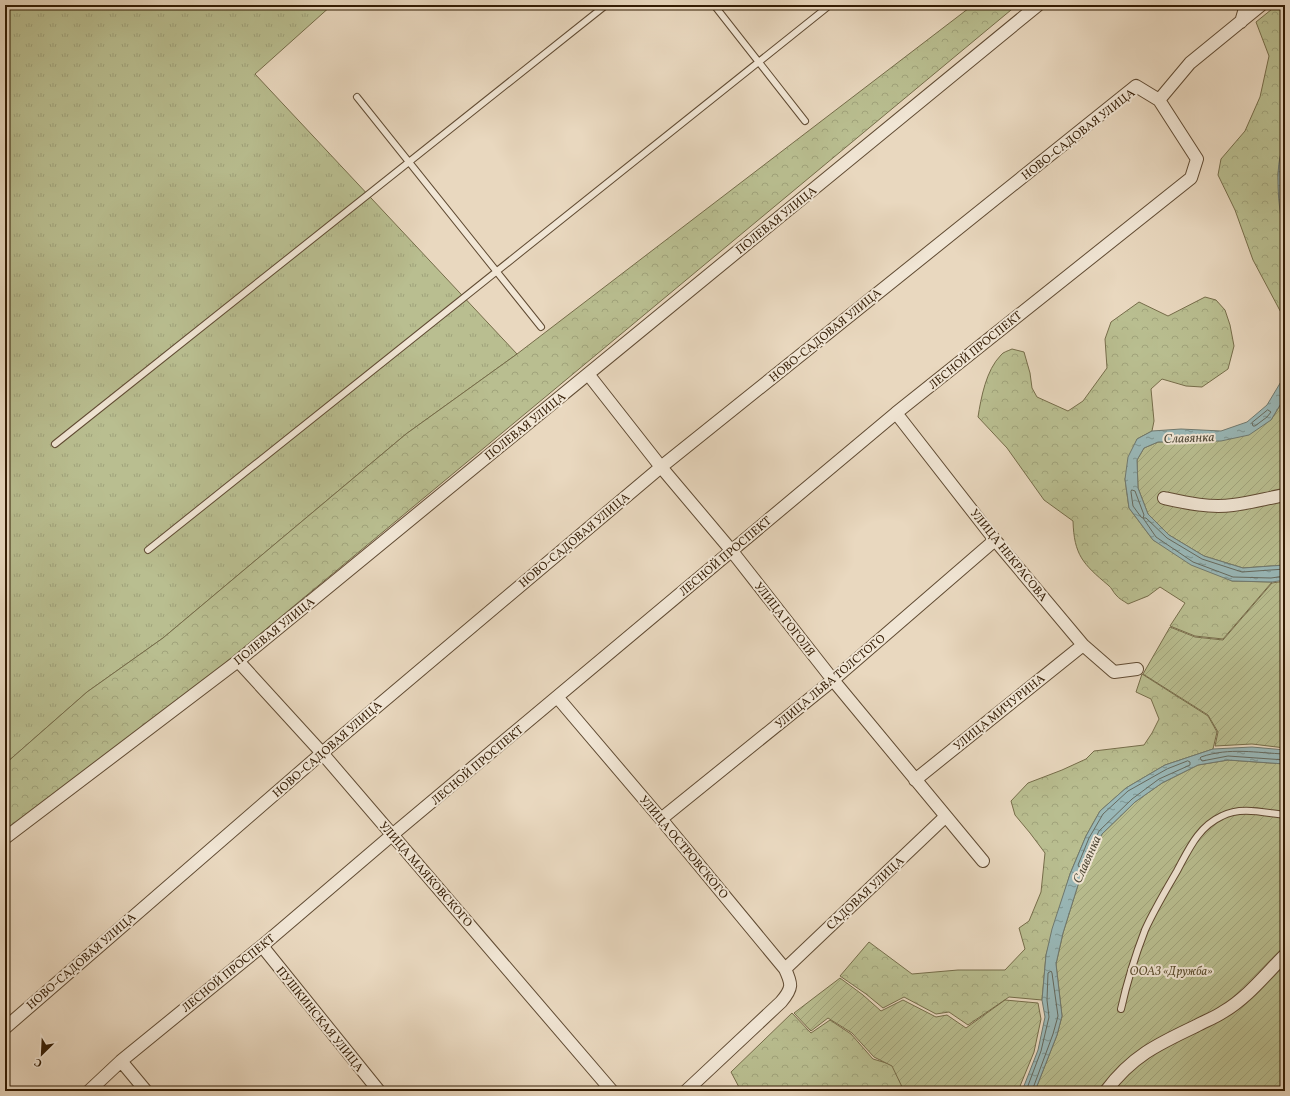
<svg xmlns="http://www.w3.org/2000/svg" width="1290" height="1096" font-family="Vollkorn,serif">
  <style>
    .grass { fill: url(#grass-tufts); stroke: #766d4a }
    .forest { fill: url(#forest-crowns); stroke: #766d4a }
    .garden { fill: url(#garden-furrows); stroke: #766d4a }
    .water { fill: url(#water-ripples); stroke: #707a70 }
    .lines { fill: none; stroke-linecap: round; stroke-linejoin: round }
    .shore { stroke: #666a5e; stroke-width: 1 }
    .service-casing { stroke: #604b33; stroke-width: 8 }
    .minor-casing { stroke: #604b33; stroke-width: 14 }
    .service { stroke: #f1e6d5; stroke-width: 6 }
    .minor { stroke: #f1e6d5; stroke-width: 12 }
    .labels { text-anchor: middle; stroke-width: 4; stroke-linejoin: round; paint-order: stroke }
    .street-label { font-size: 12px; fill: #331c04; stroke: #f1e6d5 }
    .park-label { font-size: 12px; font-style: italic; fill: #5b4d2e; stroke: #f1e6d5 }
    .water-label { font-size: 13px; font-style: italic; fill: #524b3a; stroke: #f1e6d5 }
  </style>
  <defs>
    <pattern id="grass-tufts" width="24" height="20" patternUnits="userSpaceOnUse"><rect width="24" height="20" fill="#b9be90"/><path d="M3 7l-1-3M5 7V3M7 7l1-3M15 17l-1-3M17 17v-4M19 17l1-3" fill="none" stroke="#a0a37b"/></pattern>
    <pattern id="forest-crowns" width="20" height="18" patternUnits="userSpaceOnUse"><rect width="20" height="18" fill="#b9be90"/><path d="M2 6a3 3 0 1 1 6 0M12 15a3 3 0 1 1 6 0" fill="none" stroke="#a0a37b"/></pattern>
    <pattern id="garden-furrows" width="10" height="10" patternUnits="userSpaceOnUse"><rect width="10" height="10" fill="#b9be90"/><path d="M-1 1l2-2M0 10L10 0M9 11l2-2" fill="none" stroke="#a0a37b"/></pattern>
    <pattern id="water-ripples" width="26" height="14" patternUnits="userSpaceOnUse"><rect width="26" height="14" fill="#99b8b8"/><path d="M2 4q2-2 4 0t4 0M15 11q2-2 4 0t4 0" fill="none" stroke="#7d9593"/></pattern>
  </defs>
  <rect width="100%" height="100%" fill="#e9d8bf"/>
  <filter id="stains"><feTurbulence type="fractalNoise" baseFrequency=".005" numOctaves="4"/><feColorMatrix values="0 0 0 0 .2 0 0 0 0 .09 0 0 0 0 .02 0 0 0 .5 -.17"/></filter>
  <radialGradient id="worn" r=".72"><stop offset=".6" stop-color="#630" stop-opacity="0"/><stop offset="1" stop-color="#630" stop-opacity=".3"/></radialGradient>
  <path class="grass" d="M5,5H332L255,74L517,354L406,434L163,638L87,692L5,764Z"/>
  <path class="forest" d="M973,5H1017L5,846V764L87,692L163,638L406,434L517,354Z
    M1277,5H1285V142L1282,147L1278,174L1281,218L1285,242V320L1253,260L1235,210L1218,175L1221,159L1245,131L1260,97L1269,56L1256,22Z
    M1205,297L1216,300L1225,310L1230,325L1234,346L1228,369L1202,387L1186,386L1162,379L1151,389L1154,421L1152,431L1137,439L1125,479L1129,508L1153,540L1232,581L1272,582L1223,639L1195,636L1170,626L1185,603L1160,587L1148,596L1128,604C1124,601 1119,599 1116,595C1113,592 1112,588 1108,585C1083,564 1074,555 1073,521L1044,500L1007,448L978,417C981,398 986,370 1001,355C1003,352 1008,351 1012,349L1024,352L1030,373L1032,388L1037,397L1068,411L1083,401L1107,368L1105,339L1111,322L1139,302L1168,316Z
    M1142,674L1208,716L1217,732L1213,749L1165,765L1126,788L1100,811L1086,836L1070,874L1046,955L1042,1000L1009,997L968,1025L949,1012L936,1014L904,997L883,1008L866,994L840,976L869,942L912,974L958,970H1005L1025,949L1019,928L1029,921L1041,892L1045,853L1030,833L1015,815L1011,801L1028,783L1062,770L1086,759L1094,751L1144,745L1152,733L1159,719L1151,699L1136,692Z
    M792,1013L811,1033L830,1020L851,1034L873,1059L893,1065L905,1088V1091H741L731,1072Z"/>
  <path class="garden" d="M1285,397V565L1243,568L1204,556L1169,535L1148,514L1138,488L1137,460L1144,448L1158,442L1181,441L1271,420Z
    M1285,581V748L1252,744L1215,746L1218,732L1208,715L1143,674L1170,627L1195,637L1223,640L1272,583Z
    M1228,760L1285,764V1091H1035L1057,1035L1062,1016L1056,964L1063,933L1078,885L1102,834L1135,802L1162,783L1198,765Z
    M840,978L863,995L881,1011L903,1000L936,1017L947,1015L966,1028L1005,1000L1038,1003L1041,1019L1034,1052L1018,1091H904L892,1066L874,1057L852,1033L828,1018L811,1031L794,1013Z"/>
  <path class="water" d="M1285,142V242C1280,215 1272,167 1285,142Z
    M1285,362V397L1271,420L1249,435L1221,441L1158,442L1144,448L1137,460L1138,488L1148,514L1169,535L1204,556L1243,568L1285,565V580L1272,582L1232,581L1191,565L1153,540L1129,508L1125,479L1128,457L1137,439L1152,431L1181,429L1221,431L1247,422L1267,405L1282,380Z
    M1252,747L1285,750V764L1228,760L1198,765L1162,783L1135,802L1102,834L1078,885L1063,933L1056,964L1062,1016L1057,1035L1035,1091H1022L1038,1050L1045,1017L1042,1000L1046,955L1052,929L1070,874L1086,836L1100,811L1126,788L1165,765L1213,749Z"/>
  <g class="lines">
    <path class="shore" d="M1285,156L1282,175L1285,219
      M1268,410L1271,412L1267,417L1255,426H1253L1252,423Z
      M1132,490L1135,491L1144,515L1143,518L1141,517L1133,506L1131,492Z
      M1285,569L1242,572L1202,559L1167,538L1146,518H1143L1156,537L1193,562L1233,577L1271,578L1285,576
      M1285,754C1256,753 1230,747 1201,757L1200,758L1202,761L1228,756L1285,760
      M1188,761L1190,762V765L1159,779L1132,799L1099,831L1082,867H1079L1078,865L1089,838L1103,814L1128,791L1167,769Z
      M1026,1091L1041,1051L1049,1017L1047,1000L1048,973L1051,971L1052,973L1058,1016L1053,1034L1032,1091"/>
    <g class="service-casing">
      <path id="service" d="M714,5L805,121
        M357,97L541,327
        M55,444L606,5
        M148,550L830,5
        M1121,1009C1127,982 1135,956 1145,930C1154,910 1166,890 1177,871C1189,849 1198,827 1222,816C1241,806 1265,813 1285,815"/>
    </g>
    <g class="minor-casing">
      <path id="minor" d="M1241,22L1246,5
        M1159,100L1190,63L1261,5
        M588,374L661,467L731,550L833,680L983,861
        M896,413L995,540L1083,645L1114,672L1137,669
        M1164,498C1187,503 1209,508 1233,505C1250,503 1268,498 1285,495
        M238,661L322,753L612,1091
        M558,698L661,819L785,969C792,984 793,988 781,1002L686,1091
        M915,780L1083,645
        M661,819L833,680L995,540
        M5,838L238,661L1038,5
        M262,946L379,1091
        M785,969L945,817
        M5,1028L322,753L661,467L1136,86L1159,100L1197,159L1191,178L896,413L392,835L262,946L121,1061L89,1091
        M121,1061L146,1091
        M1106,1091C1132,1056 1158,1044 1196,1026C1205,1021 1214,1018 1223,1012C1247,998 1265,975 1285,955"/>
    </g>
    <use href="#service" class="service"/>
    <use href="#minor" class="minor"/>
  </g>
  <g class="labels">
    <g class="street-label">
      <text transform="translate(1078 134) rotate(-38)" y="4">НОВО-САДОВАЯ УЛИЦА</text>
      <text transform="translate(776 220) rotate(-39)" y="4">ПОЛЕВАЯ УЛИЦА</text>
      <text transform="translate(825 335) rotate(-39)" y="4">НОВО-САДОВАЯ УЛИЦА</text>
      <text transform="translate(975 350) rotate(-39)" y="4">ЛЕСНОЙ ПРОСПЕКТ</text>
      <text transform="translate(525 426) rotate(-39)" y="4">ПОЛЕВАЯ УЛИЦА</text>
      <text transform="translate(574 540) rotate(-40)" y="4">НОВО-САДОВАЯ УЛИЦА</text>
      <text transform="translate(1009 555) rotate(51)" y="4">УЛИЦА НЕКРАСОВА</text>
      <text transform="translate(725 556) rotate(-40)" y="4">ЛЕСНОЙ ПРОСПЕКТ</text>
      <text transform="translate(785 619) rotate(52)" y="4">УЛИЦА ГОГОЛЯ</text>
      <text transform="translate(274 631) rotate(-39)" y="4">ПОЛЕВАЯ УЛИЦА</text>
      <text transform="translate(830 681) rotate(-40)" y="4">УЛИЦА ЛЬВА ТОЛСТОГО</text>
      <text transform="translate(999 712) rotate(-39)" y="4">УЛИЦА МИЧУРИНА</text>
      <text transform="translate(327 749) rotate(-41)" y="4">НОВО-САДОВАЯ УЛИЦА</text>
      <text transform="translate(477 765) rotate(-40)" y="4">ЛЕСНОЙ ПРОСПЕКТ</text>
      <text transform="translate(684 847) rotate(50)" y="4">УЛИЦА ОСТРОВСКОГО</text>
      <text transform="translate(426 874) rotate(49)" y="4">УЛИЦА МАЯКОВСКОГО</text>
      <text transform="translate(865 893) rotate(-43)" y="4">САДОВАЯ УЛИЦА</text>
      <text transform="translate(81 961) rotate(-41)" y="4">НОВО-САДОВАЯ УЛИЦА</text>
      <text transform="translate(228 973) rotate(-39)" y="4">ЛЕСНОЙ ПРОСПЕКТ</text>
      <text transform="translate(320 1019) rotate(51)" y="4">ПУШКИНСКАЯ УЛИЦА</text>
    </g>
    <g class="park-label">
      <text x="1171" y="975">ООАЗ «Дружба»</text>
    </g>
    <g class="water-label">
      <text transform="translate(1189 437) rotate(-2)" y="5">Славянка</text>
      <text transform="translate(1086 859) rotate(-66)" y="5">Славянка</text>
    </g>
  </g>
  <rect width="1290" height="1096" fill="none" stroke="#e9d8bf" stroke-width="20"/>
  <rect x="6" y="6" width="1278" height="1084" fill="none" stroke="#331c04" stroke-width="2"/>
  <rect x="10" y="10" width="1270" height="1076" fill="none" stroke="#331c04"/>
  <g transform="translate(42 1054) rotate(204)" stroke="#f1e6d5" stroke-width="3" paint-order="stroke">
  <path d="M0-3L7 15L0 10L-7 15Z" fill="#331c04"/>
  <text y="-6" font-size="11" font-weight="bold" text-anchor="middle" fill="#331c04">С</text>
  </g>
  <rect width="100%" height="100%" filter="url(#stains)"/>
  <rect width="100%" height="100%" fill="url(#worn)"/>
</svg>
